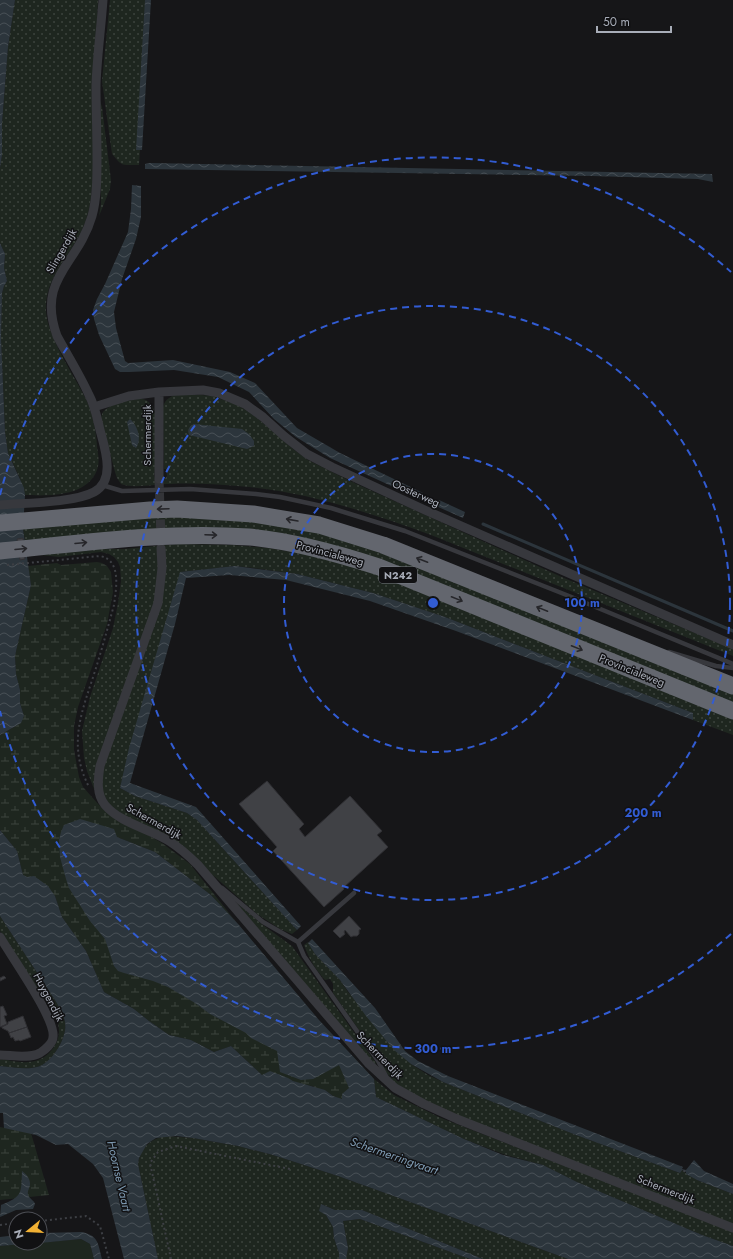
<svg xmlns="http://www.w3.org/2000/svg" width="733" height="1259" font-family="Jost,sans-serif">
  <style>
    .grass { fill: url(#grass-dots) }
    .wetland { fill: url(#wetland-marsh) }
    .park { fill: #1e261f }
    .water { fill: url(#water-waves) }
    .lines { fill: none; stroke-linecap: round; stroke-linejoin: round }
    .stream { stroke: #2c353c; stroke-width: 3 }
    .building { fill: #404145; stroke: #303034 }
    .street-tunnel { stroke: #333438; stroke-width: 9; stroke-dasharray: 9 4.5; stroke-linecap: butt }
    .path { stroke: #3d3f44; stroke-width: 2; stroke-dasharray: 2 3; stroke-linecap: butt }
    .lane { stroke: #37383d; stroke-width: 4.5 }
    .street { stroke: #37383d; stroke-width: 9 }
    .highway { stroke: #63666e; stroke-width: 17 }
    .oneway { stroke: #26262a }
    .ring { fill: none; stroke: #325cd3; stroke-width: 2; stroke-dasharray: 7 5 }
    .labels { text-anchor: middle; stroke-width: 3; stroke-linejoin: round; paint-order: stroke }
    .shield { fill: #111113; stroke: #7b7e86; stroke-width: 1 }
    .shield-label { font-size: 10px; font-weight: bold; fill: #a8adb8 }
    .street-label { font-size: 11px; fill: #a8adb8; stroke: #111113 }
    .water-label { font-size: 12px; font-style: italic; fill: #7f9bb3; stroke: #111113 }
    .centre { fill: #325cd3; stroke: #111113; stroke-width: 2 }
    .ring-label { font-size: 12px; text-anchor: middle; font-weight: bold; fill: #325cd3; stroke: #111113; stroke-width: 3; stroke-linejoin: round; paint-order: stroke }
  </style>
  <defs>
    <pattern id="grass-dots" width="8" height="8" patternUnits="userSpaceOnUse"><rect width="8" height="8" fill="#1e261f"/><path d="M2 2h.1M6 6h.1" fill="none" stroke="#3c433d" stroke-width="1.8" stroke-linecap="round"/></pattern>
    <pattern id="wetland-marsh" width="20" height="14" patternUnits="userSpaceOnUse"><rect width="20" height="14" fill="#1e261f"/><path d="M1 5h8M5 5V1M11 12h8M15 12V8" fill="none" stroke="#3c433d"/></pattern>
    <pattern id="water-waves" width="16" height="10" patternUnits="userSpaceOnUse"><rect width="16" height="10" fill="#2c353c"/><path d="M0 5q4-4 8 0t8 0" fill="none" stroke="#485056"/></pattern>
  </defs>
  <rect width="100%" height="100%" fill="#161618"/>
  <path class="grass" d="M15,0H98C96,40 93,80 93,121C93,151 96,190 86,220C75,253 44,274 46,312C48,337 73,374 85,397C92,412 96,429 97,446C98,454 100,462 97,470C87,497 48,496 25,495L19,476L8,453L5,432L1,338L2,293L4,286L7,281L4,268L5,254L0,243V168L2,155V123L8,47Z
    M110,0H150L139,165C121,165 123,167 112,154L102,81Z
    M100,101L102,107L111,180L110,189L99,216L101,204Z
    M179,393L212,396L238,405L256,417L293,449L308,460L350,481L564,578L733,649V656L431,535C368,512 304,491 237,486C215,484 192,483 170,484C158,484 132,489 121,484L117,478L115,472L101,418C102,415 102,412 105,410C111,404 134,398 142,399C149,400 153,406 155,412V469L154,476L156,480H164L167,476L166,469H164L163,407C165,399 171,396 179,393Z
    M130,517H241L340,537L733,692V706L310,542L25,541L23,529Z
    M178,544L232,545L269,548L342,561L733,718V735L693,720V713L445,617L373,593L297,574L254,568L235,566L181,572L120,788L135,796L187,813L197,820L297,930L292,934L280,929L257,914L215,877L113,808L94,789L87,771L84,758L82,731L90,697L113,628L118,603L121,581L120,567L118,562L114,557L109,554L101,552L59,557L41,555L93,549H124Z
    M225,893L263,925L292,946L376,1063L375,1066Z
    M0,916L53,997C58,1005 63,1013 65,1022C68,1037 52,1063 37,1067C26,1070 12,1067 0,1066V1059C9,1060 19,1063 28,1062C44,1062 58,1048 59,1032C59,1028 58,1023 57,1019L0,931Z
    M308,942L315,954L340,980L348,992L411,1064L428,1075L443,1082L576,1135L680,1173L681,1170L697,1180L733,1194V1224L440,1109L396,1085L386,1072L376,1054L333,993V984L330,979L325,980C315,969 309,959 304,945Z
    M374,1079L394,1095L441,1118L733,1231V1246L702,1235L577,1182L543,1165L503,1154L464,1139L376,1097Z
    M166,1136L193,1138L238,1146L273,1155L338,1176L568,1259H483L362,1210H335L321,1204L320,1211L326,1215L333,1227L334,1238L339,1253V1259H158L138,1164C141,1147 150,1139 166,1136Z
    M360,1219L470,1259H346L348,1248L343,1221Z"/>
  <path class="wetland" d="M97,562L102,563L107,566L111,572L113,592L107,624L78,707L74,726V750L79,777L83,787L99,805L112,815L162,843L190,864L237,923L211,895L155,852L117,837L333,1036L374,1079V1084L349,1088L343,1100L333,1096L325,1090L318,1089L313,1086L303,1085L281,1076L262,1075L231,1046L214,1052L191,1040L169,1035L149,1021L134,1009L104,992L86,951L62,917L55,896L23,875L17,851L0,830V735L16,726L24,716L20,703V690L16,674L15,656L31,585L28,566L57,563L61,565Z
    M0,1127L31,1133L49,1195L0,1200Z"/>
  <path class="park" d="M81,1239L90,1244L94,1259H0V1246Z"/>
  <path class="water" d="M0,0H15L8,47L2,123V155L0,168Z
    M145,0H151L142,150H136Z
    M150,163L712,174L713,182L698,179L592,176L145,169V164Z
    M132,185L141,186V217L136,239L122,279L114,312L116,328L125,361L128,363L173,360L230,372L255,383L297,428L340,453L423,493L420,499L330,458L296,437L274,419L249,392L218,377L174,370L129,372H120L115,369L99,335L94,319L93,310L97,299L105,284L128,232L131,209Z
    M0,243L5,254L4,268L7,281L4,286L2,293L1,338L5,432L8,453L24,488L25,495L23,529L31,585L15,656L16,674L20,690V703L24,716L21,723L0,735Z
    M130,419C138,426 142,439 136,448L132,445L127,422Z
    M194,424L242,429L249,434L254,441V446L247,449L189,435C187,429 189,427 194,424Z
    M439,500L465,512L463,518L436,506Z
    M235,566L297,574L373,593L445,617L693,713V720L456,631L370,601L286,580L229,575L186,578L175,624L130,783L196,807L301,926L297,930L197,820L187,813L135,796L120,788L129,748L180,572Z
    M80,819L114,829L117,837L155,852L211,895L239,925L319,1020L374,1079L376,1097L464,1139L503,1155L543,1165L577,1182L702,1235L733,1246V1259H568L338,1176L273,1155L238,1146L193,1138L176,1136L156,1138L147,1144L139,1158L138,1164L158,1259H124L103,1178L93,1164L68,1144L56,1145L36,1135L4,1128L3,1113H0V1066C12,1067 26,1070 37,1067C52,1063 68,1037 65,1022C63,1013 58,1005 53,997L0,916V830L17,851L23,875L27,877L34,876L48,886L55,896L62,917L86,951L104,992L134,1009L149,1021L169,1035L191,1040L214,1052L231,1046L262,1075L270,1071L288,1078L293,1081L325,1090L333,1096L342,1099V1094L349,1088L339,1065L313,1079L301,1080L280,1072L277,1051L251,1038L246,1033L210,1014L195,1003L168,987L153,981L124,973L118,971L114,966L105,939L90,921L69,888L66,879L60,857L59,840L61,832L64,825Z
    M312,939L375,1008L405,1051L418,1061L448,1076L683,1167L682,1169L686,1170L694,1160L704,1171L733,1184V1194L697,1180L686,1174V1172L682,1170L680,1173L576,1135L443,1082L411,1064L394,1050L366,1016L340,980L315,954L308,943Z
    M22,1171C26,1174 30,1178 30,1184C30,1188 27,1191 28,1194C28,1198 34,1200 35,1204L33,1209L16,1210L0,1217L1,1205C23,1196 21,1194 22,1171Z
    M321,1204L335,1210H362L483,1259H470L360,1219L343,1221L348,1248L346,1259H339V1253L334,1238L333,1227L326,1215L319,1211Z
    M82,1232C99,1236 98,1244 102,1259H94L90,1244L81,1239L40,1243V1233Z
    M16,1235V1243H35L0,1246V1237Z"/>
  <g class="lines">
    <path class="stream" d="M483,524L733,631"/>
  </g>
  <path class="building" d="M23,538L25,559L20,560L17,539Z
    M267,781L304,824L299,829L305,837L350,796L382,831L377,835L388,847L343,888L344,889L324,907L273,851L277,847L239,804Z
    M349,916L361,929L359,930V934L357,936H353L351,937L345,930L344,932L345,934L340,938L333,931Z
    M4,976L6,978L0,981V978Z
    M3,1006L7,1015L4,1016L7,1024L0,1027V1007Z
    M23,1016L27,1027L9,1033L8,1031L2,1028V1027L8,1024V1022Z
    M27,1027L31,1037L20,1041L19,1040L15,1041L13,1037L11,1038L9,1033Z"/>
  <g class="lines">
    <path class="street-tunnel" d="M159,479L161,539"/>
    <path class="path" d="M7,565L100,556C122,560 116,589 114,605C108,627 102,649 95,671C82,712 67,744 89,787
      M684,1172L685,1169
      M40,1221L86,1216L100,1226L109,1259
      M0,1225L16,1223
      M171,1259L150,1163L158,1152L176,1146L290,1169"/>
    <path class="lane" d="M102,485L122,491L190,489L256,494L280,497L331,508L405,531L569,596L733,664
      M669,652L716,666L733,668
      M222,888L263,922L298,942L354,893
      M298,942L304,956L378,1061L386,1076"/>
    <path class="street" d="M159,392V479
      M94,407L129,396L159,392L203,390L219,393L245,404L263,417L284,436L307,454L332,467L427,511L733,645
      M0,505C23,503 74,503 94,492C116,480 105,449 100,430C97,418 95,406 89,395C80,375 68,356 57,336C36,278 78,265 92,216C97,198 97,177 97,158C97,134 96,109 96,85C97,57 101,28 103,0
      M161,548L162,568L158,603L100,766C98,779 96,794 105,805C120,823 150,829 169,841C180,848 189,856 198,865L369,1064L395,1088L424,1104L457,1119L733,1228
      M0,937C11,956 56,1019 53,1037C53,1043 45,1050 40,1053C29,1059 11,1055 0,1055"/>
    <path class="highway" d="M0,523L150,510L177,509L253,514L319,525L383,545L733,686
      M0,551C83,543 166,531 249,537C293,541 336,553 379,567L733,711"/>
  </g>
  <defs><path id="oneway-shaft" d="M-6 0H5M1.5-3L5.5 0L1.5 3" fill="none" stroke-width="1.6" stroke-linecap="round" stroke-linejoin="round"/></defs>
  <g class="oneway">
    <use href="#oneway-shaft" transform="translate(163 509) rotate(178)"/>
    <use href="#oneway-shaft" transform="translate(292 520) rotate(-170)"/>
    <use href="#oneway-shaft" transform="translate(211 535) rotate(2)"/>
    <use href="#oneway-shaft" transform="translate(81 543) rotate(-5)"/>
    <use href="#oneway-shaft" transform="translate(21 549) rotate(-5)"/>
    <use href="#oneway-shaft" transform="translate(422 560) rotate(-159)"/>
    <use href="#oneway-shaft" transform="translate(457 599) rotate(22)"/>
    <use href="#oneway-shaft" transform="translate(542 609) rotate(-158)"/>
    <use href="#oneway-shaft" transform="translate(577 648) rotate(22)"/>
  </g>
  <g class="ring">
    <circle cx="433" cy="603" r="149"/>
    <circle cx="433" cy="603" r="297"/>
    <path d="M731 934A446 446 0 0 1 0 711M0 495A446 446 0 0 1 731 272"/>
  </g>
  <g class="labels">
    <rect class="shield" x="379" y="567" width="38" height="16" rx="3"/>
    <g class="shield-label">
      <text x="398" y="579">N242</text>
    </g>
    <g class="street-label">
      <text transform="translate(61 251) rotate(-60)" y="4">Slingerdijk</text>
      <text transform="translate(147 435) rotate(-90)" y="4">Schermerdijk</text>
      <text transform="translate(416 493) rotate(24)" y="4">Oosterweg</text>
      <text transform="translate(330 553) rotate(15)" y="4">Provincialeweg</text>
      <text transform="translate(632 670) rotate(22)" y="4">Provincialeweg</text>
      <text transform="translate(154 821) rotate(29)" y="4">Schermerdijk</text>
      <text transform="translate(49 997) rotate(62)" y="4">Huygendijk</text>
      <text transform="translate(380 1055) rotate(46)" y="4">Schermerdijk</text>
      <text transform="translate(666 1189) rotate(22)" y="4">Schermerdijk</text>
    </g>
    <g class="water-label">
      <text transform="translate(394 1156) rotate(19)" y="4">Schermerringvaart</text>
      <text transform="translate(119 1176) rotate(77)" y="4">Hoornse Vaart</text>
    </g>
  </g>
  <circle cx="433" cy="603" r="6" class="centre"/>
  <g class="ring-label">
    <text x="582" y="607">100 m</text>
    <text x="643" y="817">200 m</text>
    <text x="433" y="1053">300 m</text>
  </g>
  <g transform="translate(28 1231) rotate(252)"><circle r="19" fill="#111113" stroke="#4d4f55"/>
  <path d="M0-3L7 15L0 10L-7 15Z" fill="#f2b134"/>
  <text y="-6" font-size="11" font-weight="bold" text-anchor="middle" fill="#a8adb8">N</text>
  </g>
  <path d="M597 26v6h74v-6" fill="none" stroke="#a8adb8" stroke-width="2"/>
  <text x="603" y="26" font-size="12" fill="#a8adb8" stroke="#111113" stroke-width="3" paint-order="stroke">50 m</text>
</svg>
